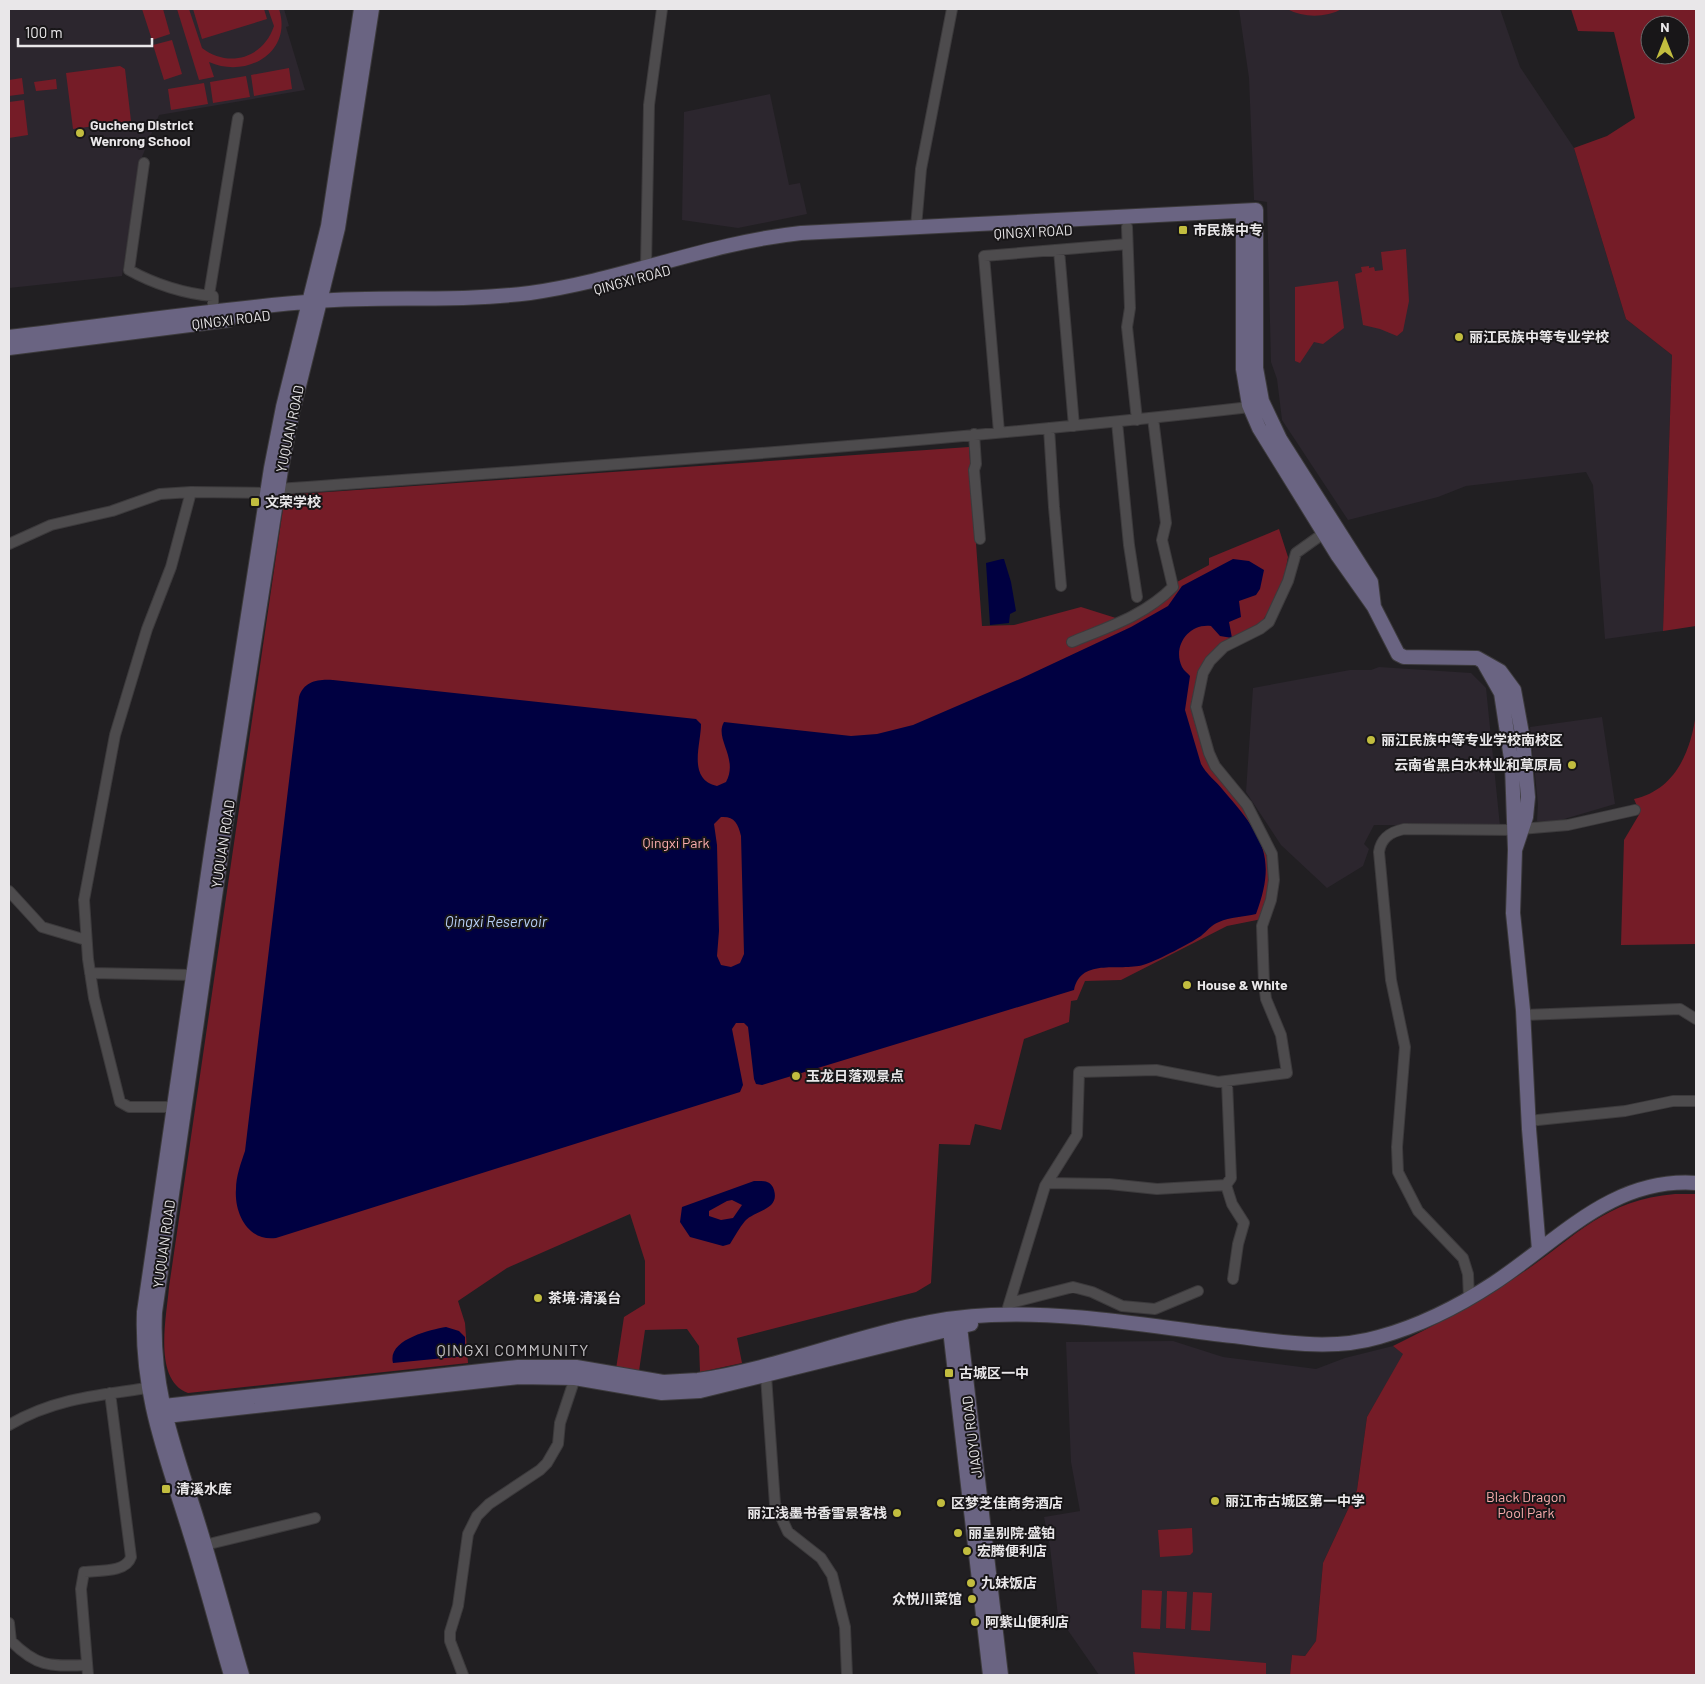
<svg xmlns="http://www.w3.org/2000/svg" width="1705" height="1684" font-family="Barlow,'Noto Sans SC',sans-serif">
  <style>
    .built { fill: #2c262e }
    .green { fill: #751c27; fill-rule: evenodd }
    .water { fill: #000041; fill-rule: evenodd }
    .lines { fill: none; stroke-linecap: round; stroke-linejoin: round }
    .street-casing { stroke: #3c3a3c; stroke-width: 12 }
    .secondary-casing { stroke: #3c3a3c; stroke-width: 16 }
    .street { stroke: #4d4b4d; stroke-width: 10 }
    .secondary { stroke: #6a6482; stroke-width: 14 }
    .poi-dot { fill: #c2bd3f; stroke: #181618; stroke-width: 2 }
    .labels { text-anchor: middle; stroke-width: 4; stroke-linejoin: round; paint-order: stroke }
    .poi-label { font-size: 14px; font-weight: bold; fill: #e9e7e9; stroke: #181618; text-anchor: start }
    .street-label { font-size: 14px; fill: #e9e7e9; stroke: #181618 }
    .park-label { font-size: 14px; fill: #fcaeae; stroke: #181618 }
    .water-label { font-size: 15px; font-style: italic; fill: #b7cff6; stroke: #181618 }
    .quarter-label { font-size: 16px; letter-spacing: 1px; fill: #c4c1c5; stroke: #181618 }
  </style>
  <rect width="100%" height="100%" fill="#211f22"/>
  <path class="built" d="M9,9H284L289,26L286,27L305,90L159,115L140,162L122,276L9,288Z
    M1239,9H1500L1520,67L1574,148L1626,319L1672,355L1663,631L1605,639L1593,485L1586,472L1466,486L1438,497L1348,520L1282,420L1277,379L1271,362L1267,202L1254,200L1249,78Z
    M770,94L789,185L800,183L807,214L738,228L682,220L684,112Z
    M1379,667L1471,673L1486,688L1500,826L1374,825L1364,844L1369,849L1363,866L1327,888L1281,845L1246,792L1253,688L1350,670H1371Z
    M1602,717L1615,804L1554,822L1537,821L1538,804L1530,727Z
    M1173,1341L1223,1357L1316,1369L1345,1358L1393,1346L1404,1354L1367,1417L1357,1490L1323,1563L1316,1641L1305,1656L1292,1655L1290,1675H1099L1058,1616L1050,1547L1044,1517L1080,1511L1071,1462L1066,1342Z"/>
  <path class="green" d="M142,9H163L170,34L152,40Z
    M177,9H189L202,48C228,68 263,59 274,26L268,9H279C293,52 247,79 209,62L214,77L199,80Z
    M193,9H264L267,19L202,39Z
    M1287,9H1342C1325,18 1304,18 1287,9Z
    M1571,9H1696V626L1663,631L1672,355L1626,319L1574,148L1607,136L1635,118L1614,32L1578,31ZM1650,25H1680V55H1650Z
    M172,40L182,74L164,80L153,45Z
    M120,66L125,69L131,121L73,129L66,73Z
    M289,68L292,89L254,96L251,75Z
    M246,76L250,97L213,103L210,82Z
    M22,78L24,94L9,96V80Z
    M56,79L57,89L36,91L34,82Z
    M204,83L208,104L171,110L168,89Z
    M24,100L28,135L9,138V102Z
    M1406,249L1409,301L1403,331L1397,336L1380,329L1363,325L1355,274L1362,272L1361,267L1369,266V268L1374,267L1375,271L1383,270L1381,252Z
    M1338,281L1344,328L1323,344L1314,342L1300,363L1295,361V287Z
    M969,447L982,626L1014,625L1081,607L1119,619L1137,612L1177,582L1209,565V558L1279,529L1288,557L1284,578L1267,614L1261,623L1219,648L1192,709L1205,755L1250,816L1267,853L1270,884L1262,919L1227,926L1121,980L1085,981L1077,1000L1071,1001L1069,1022L1024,1039L1001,1130L975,1124L970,1145L939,1144L931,1283L916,1292L737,1338L742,1363L700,1372L699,1346L687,1329L645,1330L639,1371L616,1369L624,1317L645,1304V1261L630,1214L507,1268L458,1301L465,1323L468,1363L188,1393C152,1380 167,1315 169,1287L285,495Z
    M1696,713V944L1621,945L1624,840L1640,813L1634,799C1675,790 1691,752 1696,713Z
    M1675,1194H1696V1675H1290L1292,1655L1305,1656L1316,1641L1323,1563L1357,1490L1367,1417L1403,1354L1393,1346C1437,1324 1479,1302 1519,1275C1575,1238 1603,1200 1675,1194Z
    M1192,1528L1193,1552L1190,1555L1160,1557L1158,1530Z
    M1142,1590L1162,1591L1160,1629L1141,1628Z
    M1167,1591L1187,1592L1185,1629L1166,1628Z
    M1193,1592L1212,1593L1210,1631L1191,1630Z
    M1133,1652L1266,1663V1675H1135Z"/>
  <path class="water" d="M1002,559H1004L1011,582L1016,611L1010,614L1009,623L990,625L986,563Z
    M1233,559L1249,561L1264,570L1260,589L1256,595L1239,601L1241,617L1229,622L1232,638L1220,636L1211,626C1189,623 1172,646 1182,667C1184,671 1188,673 1190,676L1185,710L1201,764C1206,774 1216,781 1223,790C1261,834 1278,856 1256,914C1244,917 1230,917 1219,922C1211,925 1207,931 1201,936C1189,944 1160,959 1146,964C1122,973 1081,956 1074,990L762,1085L756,1084L754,1079L748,1027L744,1023H736L732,1029L743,1085L740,1092L276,1238C248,1242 234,1213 236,1189C236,1176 241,1163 245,1151L299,697C304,681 318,679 333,680L696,719L701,724C701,745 687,779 717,786L726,782C739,758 714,739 724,722L851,736L877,734L913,725L1020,679L1131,627L1168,606L1182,586ZM721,817C734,816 738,823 741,836L744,954L740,963L731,967L721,965L717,956L719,931L717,845L714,824Z
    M754,1181C763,1181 771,1180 774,1190C780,1210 755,1210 745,1221C739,1228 735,1236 730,1244L723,1246L690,1237L680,1222L682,1207ZM732,1200L742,1205L733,1218L721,1220L709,1216V1211L727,1201Z
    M446,1327L459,1331L465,1337V1356L393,1363C387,1340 429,1330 446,1327Z"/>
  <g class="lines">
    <g class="street-casing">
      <path id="street" d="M144,163L129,270C154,284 185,294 213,296V312
        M916,227L921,169L952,9
        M1127,227L1130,308L1127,327L1137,420
        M1059,250L1074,426
        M646,267L649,105L662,9
        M209,295L238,118
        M1117,422L1129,545L1137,597
        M1049,428L1054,507L1061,586
        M999,432L984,256L1127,244
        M974,434L976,464L974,470L980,539
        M278,489C602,465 927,444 1250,407
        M9,544L51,525L112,511L160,494L191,492L267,493
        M1072,642C1108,627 1144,616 1173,587L1162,540L1166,523L1153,418
        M1522,829L1568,825L1635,810
        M9,891L42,927L86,940
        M90,973L193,975
        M1523,1015L1680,1009L1696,1019
        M1227,1082L1231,1178L1226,1185L1232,1204L1244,1223L1238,1244L1233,1279
        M174,1107H129L120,1102L94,998L88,959L84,900L115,735L147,629L171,567L191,492
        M1528,1121L1625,1111L1673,1101H1696
        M1047,1183L1109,1184L1157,1189L1226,1185
        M1469,1298L1468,1274L1463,1258L1418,1211L1398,1172L1397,1147L1405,1047L1391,980L1379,852C1381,838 1390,832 1404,829L1515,830
        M1010,1303L1073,1287L1092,1292L1122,1306L1155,1309L1198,1291
        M1006,1314L1045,1186L1077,1135L1079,1072L1156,1070L1218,1082L1287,1073L1281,1035L1266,999L1264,984L1262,926L1271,900L1274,880L1272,854L1247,805L1215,766L1209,753L1196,707L1203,673L1210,661L1224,647L1260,629L1269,622L1288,581L1296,553L1324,533
        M766,1376L775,1504L788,1532L821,1558L832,1575L845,1627L847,1675
        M9,1425C53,1399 98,1395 148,1388
        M205,1545L315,1518
        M9,1623L11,1641C38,1668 51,1666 87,1665
        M88,1675L81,1589L84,1572C98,1570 126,1573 131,1557L110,1393
        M463,1675L450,1641V1632L458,1606L468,1534L477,1516L489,1504L540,1470L547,1463L558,1444L560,1423L575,1378"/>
    </g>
    <g class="secondary-casing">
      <path id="secondary" d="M1243,211V369L1249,405L1259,428L1338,556L1374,607L1398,654L1404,657L1477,658L1500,671L1514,690L1523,739L1528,797L1526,817L1515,850
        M9,337C111,325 214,309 317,301C388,296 459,302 530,293C622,280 708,243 801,233L1256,210V368L1262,401L1280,439L1371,582L1374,607
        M9,348L229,320
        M1484,663L1501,693L1512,765L1515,850L1513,913L1523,1010L1529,1129L1539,1250
        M959,1318L1001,1675
        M949,1321L990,1675
        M155,1407L518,1367H576L663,1382L698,1380C796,1366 893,1318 991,1315C1071,1311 1153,1327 1233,1336C1281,1342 1332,1351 1379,1337C1419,1326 1459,1306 1494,1283C1558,1241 1612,1177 1696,1183
        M157,1417L519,1377L575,1378L662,1393L700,1391L971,1324
        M231,1675C217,1628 205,1580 190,1533C166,1455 141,1395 144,1312L212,846L271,468L283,407L328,226L361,9
        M242,1675C228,1627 215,1578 200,1529C177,1453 151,1394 155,1312L222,848L281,470L293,410L338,228L372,9"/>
    </g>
    <use href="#street" class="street"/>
    <use href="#secondary" class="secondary"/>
  </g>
  <g class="poi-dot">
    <circle cx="80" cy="133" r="5"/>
    <rect x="1178" y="225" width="10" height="10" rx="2.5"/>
    <circle cx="1459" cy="337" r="5"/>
    <rect x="250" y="497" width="10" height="10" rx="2.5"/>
    <circle cx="1371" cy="740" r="5"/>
    <circle cx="1572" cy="765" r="5"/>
    <circle cx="1187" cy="985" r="5"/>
    <circle cx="796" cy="1076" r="5"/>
    <circle cx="538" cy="1298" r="5"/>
    <rect x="944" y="1368" width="10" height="10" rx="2.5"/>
    <rect x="161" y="1484" width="10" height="10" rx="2.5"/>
    <circle cx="1215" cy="1501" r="5"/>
    <circle cx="941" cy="1503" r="5"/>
    <circle cx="897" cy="1513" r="5"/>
    <circle cx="958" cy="1533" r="5"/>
    <circle cx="967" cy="1551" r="5"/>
    <circle cx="971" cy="1583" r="5"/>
    <circle cx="972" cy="1599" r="5"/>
    <circle cx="975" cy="1622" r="5"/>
  </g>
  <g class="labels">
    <g class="poi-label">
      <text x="90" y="130">Gucheng District<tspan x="90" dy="16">Wenrong School</tspan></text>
      <text x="1193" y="235">市民族中专</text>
      <text x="1469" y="342">丽江民族中等专业学校</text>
      <text x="265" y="507">文荣学校</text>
      <text x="1381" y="745">丽江民族中等专业学校南校区</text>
      <text x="1562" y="770" text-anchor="end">云南省黑白水林业和草原局</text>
      <text x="1197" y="990">House &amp; White</text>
      <text x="806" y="1081">玉龙日落观景点</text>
      <text x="548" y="1303">茶境·清溪台</text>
      <text x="959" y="1378">古城区一中</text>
      <text x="176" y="1494">清溪水库</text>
      <text x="1225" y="1506">丽江市古城区第一中学</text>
      <text x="951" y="1508">区梦芝佳商务酒店</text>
      <text x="887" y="1518" text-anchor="end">丽江浅墨书香雪景客栈</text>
      <text x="968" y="1538">丽呈别院·盛铂</text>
      <text x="977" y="1556">宏腾便利店</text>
      <text x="981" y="1588">九妹饭店</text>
      <text x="962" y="1604" text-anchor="end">众悦川菜馆</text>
      <text x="985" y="1627">阿紫山便利店</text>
    </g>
    <g class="street-label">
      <text transform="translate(1033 232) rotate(-3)" y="5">QINGXI ROAD</text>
      <text transform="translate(632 280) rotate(-15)" y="5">QINGXI ROAD</text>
      <text transform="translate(231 320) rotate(-7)" y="5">QINGXI ROAD</text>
      <text transform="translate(290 429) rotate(-78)" y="5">YUQUAN ROAD</text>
      <text transform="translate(223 844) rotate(-81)" y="5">YUQUAN ROAD</text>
      <text transform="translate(164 1244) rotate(-82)" y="5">YUQUAN ROAD</text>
      <text transform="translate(972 1437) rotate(-97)" y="5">JIAOYU ROAD</text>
    </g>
    <g class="park-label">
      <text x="676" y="848">Qingxi Park</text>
      <text x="1526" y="1502">Black Dragon<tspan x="1526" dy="16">Pool Park</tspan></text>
    </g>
    <g class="water-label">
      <text x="496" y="927">Qingxi Reservoir</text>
    </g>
    <g class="quarter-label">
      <text x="513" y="1356">QINGXI COMMUNITY</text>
    </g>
  </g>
  <rect width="1705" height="1684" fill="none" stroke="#e9e7e9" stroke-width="20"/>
  <g transform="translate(1665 40)"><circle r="24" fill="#181618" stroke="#6c6a6c"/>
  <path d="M0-4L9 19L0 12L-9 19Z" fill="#c2bd3f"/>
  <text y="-8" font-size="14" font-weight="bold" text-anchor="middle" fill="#e9e7e9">N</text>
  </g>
  <path d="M18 38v8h134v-8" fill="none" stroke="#e9e7e9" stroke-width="2.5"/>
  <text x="25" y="38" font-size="15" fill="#e9e7e9" stroke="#181618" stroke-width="4" paint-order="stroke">100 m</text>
</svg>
